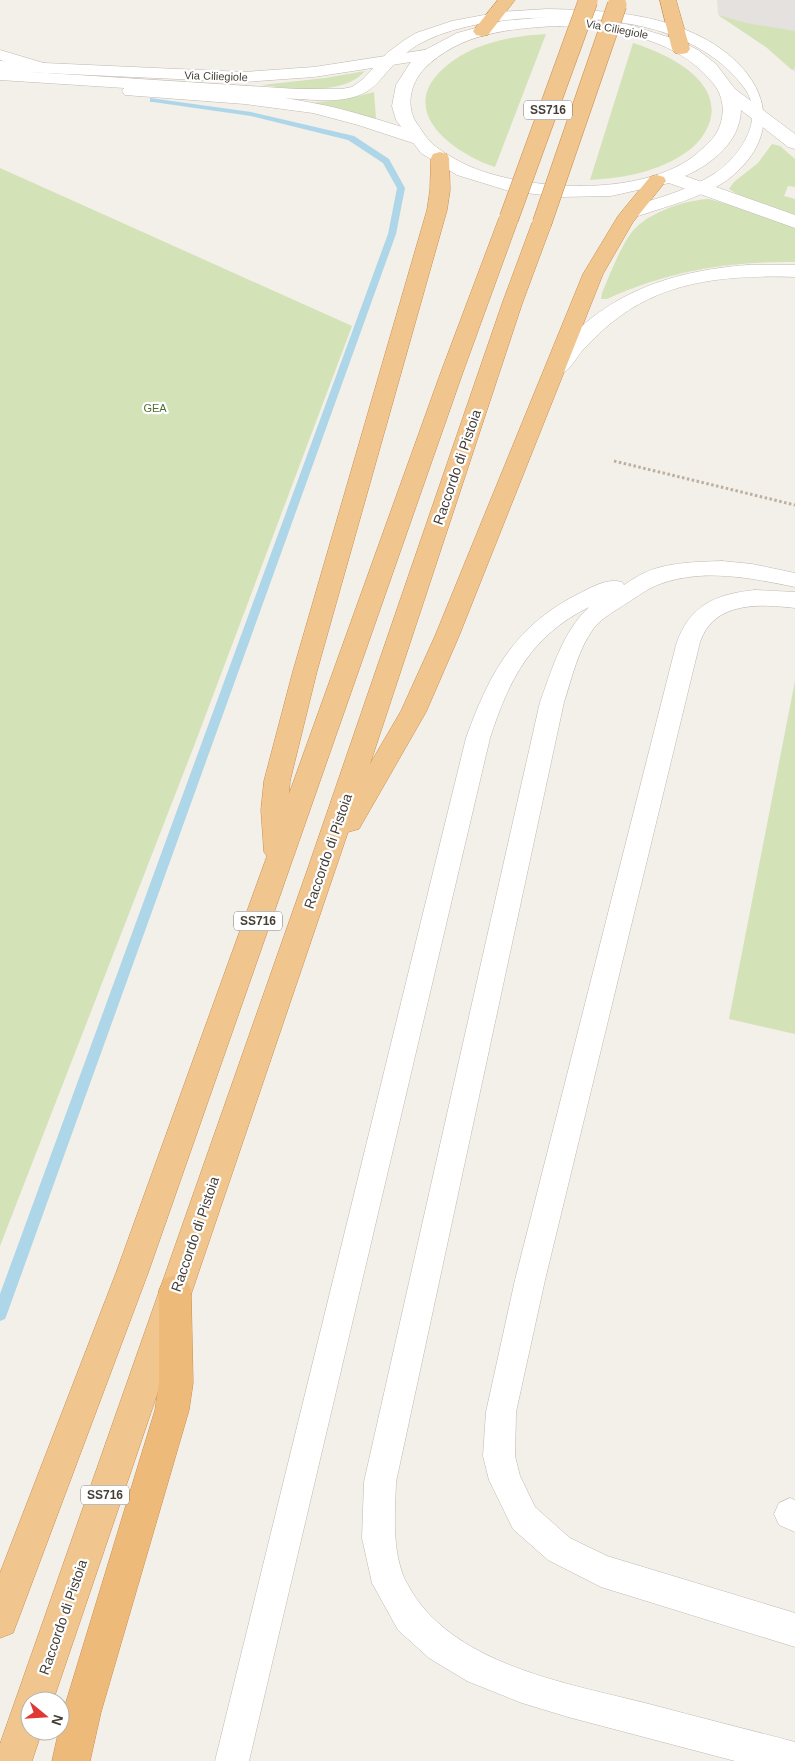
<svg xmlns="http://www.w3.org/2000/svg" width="795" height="1761" font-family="Arial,sans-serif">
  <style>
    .industrial { fill: #e5e1de }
    .green { fill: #d3e2b7 }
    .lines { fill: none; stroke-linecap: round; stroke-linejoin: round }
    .stream { fill: #add6e8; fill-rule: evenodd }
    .service-casing { stroke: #c0b8b0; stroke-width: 1 }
    .minor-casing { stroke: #c0b8b0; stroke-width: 1 }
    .tertiary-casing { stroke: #c0b8b0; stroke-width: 1 }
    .trunk-casing { stroke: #cb8d4b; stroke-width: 1 }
    .motorway-casing { stroke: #cb8d4b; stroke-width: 1 }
    .path { stroke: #bdafa0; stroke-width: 3; stroke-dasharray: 2.5 2.5; stroke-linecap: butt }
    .service { fill: #fff; fill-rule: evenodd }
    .minor { fill: #fff; fill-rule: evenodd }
    .tertiary { fill: #fff; fill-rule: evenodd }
    .trunk { fill: #f0c68e; fill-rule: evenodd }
    .motorway { fill: #edba7a; fill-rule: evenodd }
    .trunk-bridge-casing { stroke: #cb8d4b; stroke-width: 20; stroke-linecap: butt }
    .trunk-bridge { stroke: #f0c68e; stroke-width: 19 }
    .labels { text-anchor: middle; stroke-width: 4.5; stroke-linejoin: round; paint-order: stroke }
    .far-street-label { font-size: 11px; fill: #453f38; stroke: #fff }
    .far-park-label { font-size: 11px; fill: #517032; stroke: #fff }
    .shield { fill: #fff; stroke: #7d7974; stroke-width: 1 }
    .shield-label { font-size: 12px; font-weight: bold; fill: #453f38 }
    .street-label { font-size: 14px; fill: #453f38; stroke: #fff }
  </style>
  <rect width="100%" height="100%" fill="#f3efe9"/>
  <path class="industrial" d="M717,0H795V72L766,47L718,14Z"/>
  <path class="green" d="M718,15L746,23L795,31V67L792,70L766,47Z
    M546,34L495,167C454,153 394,111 445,67C472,43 511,36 546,34Z
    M633,43C665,53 725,80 709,124C704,137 694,148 682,155C654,173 622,178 590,180Z
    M365,71C344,96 290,89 262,85L325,78Z
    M374,92L376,119L312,103L351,98Z
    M772,144L780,146L795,159V187L788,186L784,196L795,199V215L737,194L729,189L734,182L758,163Z
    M0,168L352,326L194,746L0,1246Z
    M709,199L738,207L795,228V262C729,261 667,271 607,299H601L602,293C610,274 618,253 629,236C643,214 684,200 709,199Z
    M795,681V1034L729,1019Z"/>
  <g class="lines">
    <path class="stream" d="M150,98L251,112L354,136L389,159L405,188L396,234L7,1314L5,1319L0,1321V1294L388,234L397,188L383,163L348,140L251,116L153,102H150Z"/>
    <g class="service-casing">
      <path id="service" d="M547,9C596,10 648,12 693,33C760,63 795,129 726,181C700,198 668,206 638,216L632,217L626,216L623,212L626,208C655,199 687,191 714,174C741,156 768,116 742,85C726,64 706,51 683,40C621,10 489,10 427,40C413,46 399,58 389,70C381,78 375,88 364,93C345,103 318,100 297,99L0,80V70L297,89H342L352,87L363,79L387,53L403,41L416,33L452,21L500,12Z
        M0,50L47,64L49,67L47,70L41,72L0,60Z
        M722,561L752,564L795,573V587C751,578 704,568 660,584C648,588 637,597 627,603C615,611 603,617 594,628C578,649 572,678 564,702L396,1482C395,1514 392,1545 403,1575C405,1581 409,1586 412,1592C458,1666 570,1684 649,1704C697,1717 746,1729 795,1742V1761H735L568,1717L522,1703L467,1681L429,1658L398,1630L372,1583L362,1538L364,1482L540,702C553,667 562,633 589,607C531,636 509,679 490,738L249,1761H215L466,738C490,671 516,624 582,592C594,586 608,578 622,582L624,585C630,581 637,576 644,573C667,562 697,562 722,561Z
        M755,590L795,592V608C760,604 714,601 700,642L545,1280L516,1412L515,1456L520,1476L535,1507L570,1538L607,1556L795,1613V1647L601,1587L548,1560L513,1529L489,1480L483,1456L486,1412L515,1280L676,645C689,605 716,594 755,590Z
        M790,1498L795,1500V1532L779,1525L774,1514L779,1503Z"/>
    </g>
    <g class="minor-casing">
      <path id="minor" d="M431,49L437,50L440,54L437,58L314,77L244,82L0,71V61L244,72L314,67Z
        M131,86C192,89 253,91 313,103C350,110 387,122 423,134L425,138L423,142L416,144L358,125L313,113L245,104L125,95L122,91L125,87Z"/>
    </g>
    <g class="tertiary-casing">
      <path id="tertiary" d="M559,16L626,24L678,40L698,50L716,64L735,89L795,134V149L788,147L741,110C740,142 712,164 685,176L795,215V228L669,183L611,196L560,197L509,191L457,175L421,153L396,120L392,106L396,85L410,63L423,51L457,33L502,21ZM559,26C614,29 675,37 712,82C722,93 725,108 721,122C718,134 711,141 702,149C652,198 532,192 471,167C460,162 445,154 435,146C428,141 423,132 418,125C405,108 410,84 424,69C459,33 511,28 559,26Z
        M748,265H795V277C734,275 669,279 619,317C605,327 593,339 582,351C577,357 571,368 564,372C560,374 554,373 549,372L546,367C595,296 667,271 748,265Z"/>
    </g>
    <g class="trunk-casing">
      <path id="trunk" d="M498,0H515L488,35L482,36L476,35L473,31Z
        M660,0H676L690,49L687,53L681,54L675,53L672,49Z
        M440,152L447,154L449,158L450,190L447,210L317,671L290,781L289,794L441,372L499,218L502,214L509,212L516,214L519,218L463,372L148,1273L18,1620L13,1633L0,1638V1573L116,1273L267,856L264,852L261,810L264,781L293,671L427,210L430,190L431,158L433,154Z
        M657,175L664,177L666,181L633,222L603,274L459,636L426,712L359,829L348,832L53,1701H30V1731H42L32,1761H0V1744L308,868L502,304L532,223L535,219L542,217L549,219L552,223L522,304L370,764L401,711L435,636L583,274L618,216L650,177Z"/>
    </g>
    <g class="motorway-casing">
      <path id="motorway" d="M175,1275L186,1279L191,1290L193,1383L189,1410L101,1712L90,1761H52L63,1712L155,1410L159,1383V1290L164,1279Z"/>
    </g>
    <path class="path" d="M614,461L795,505"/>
    <use href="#service" class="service"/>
    <use href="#minor" class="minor"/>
    <use href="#tertiary" class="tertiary"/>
    <use href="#trunk" class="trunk"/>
    <use href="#motorway" class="motorway"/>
    <g class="trunk-bridge-casing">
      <path id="trunk-bridge" d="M509,218L588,1
        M542,223L617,5"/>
    </g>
    <use href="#trunk-bridge" class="trunk-bridge"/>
  </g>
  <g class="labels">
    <g class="far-street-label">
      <text transform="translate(617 29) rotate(11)" y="4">Via Ciliegiole</text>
      <text transform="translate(216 76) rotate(2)" y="4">Via Ciliegiole</text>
    </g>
    <g class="far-park-label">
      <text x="155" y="412">GEA</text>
    </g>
    <g class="shield">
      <rect x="524" y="100.5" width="48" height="19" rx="4"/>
      <rect x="234" y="911.5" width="48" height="19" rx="4"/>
      <rect x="81" y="1485.5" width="48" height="19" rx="4"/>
    </g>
    <g class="shield-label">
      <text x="548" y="114">SS716</text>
      <text x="258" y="925">SS716</text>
      <text x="105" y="1499">SS716</text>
    </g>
    <g class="street-label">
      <text transform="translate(457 467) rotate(-71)" y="5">Raccordo di Pistoia</text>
      <text transform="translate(328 851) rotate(-71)" y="5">Raccordo di Pistoia</text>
      <text transform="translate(195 1234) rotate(-71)" y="5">Raccordo di Pistoia</text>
      <text transform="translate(63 1617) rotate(-71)" y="5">Raccordo di Pistoia</text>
    </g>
  </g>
  <g transform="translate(45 1716) rotate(108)"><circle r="24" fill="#ffffff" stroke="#b5b2af"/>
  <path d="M0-4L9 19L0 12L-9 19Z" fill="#e03933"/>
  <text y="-8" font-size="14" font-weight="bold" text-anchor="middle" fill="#453f38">N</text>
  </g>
</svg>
